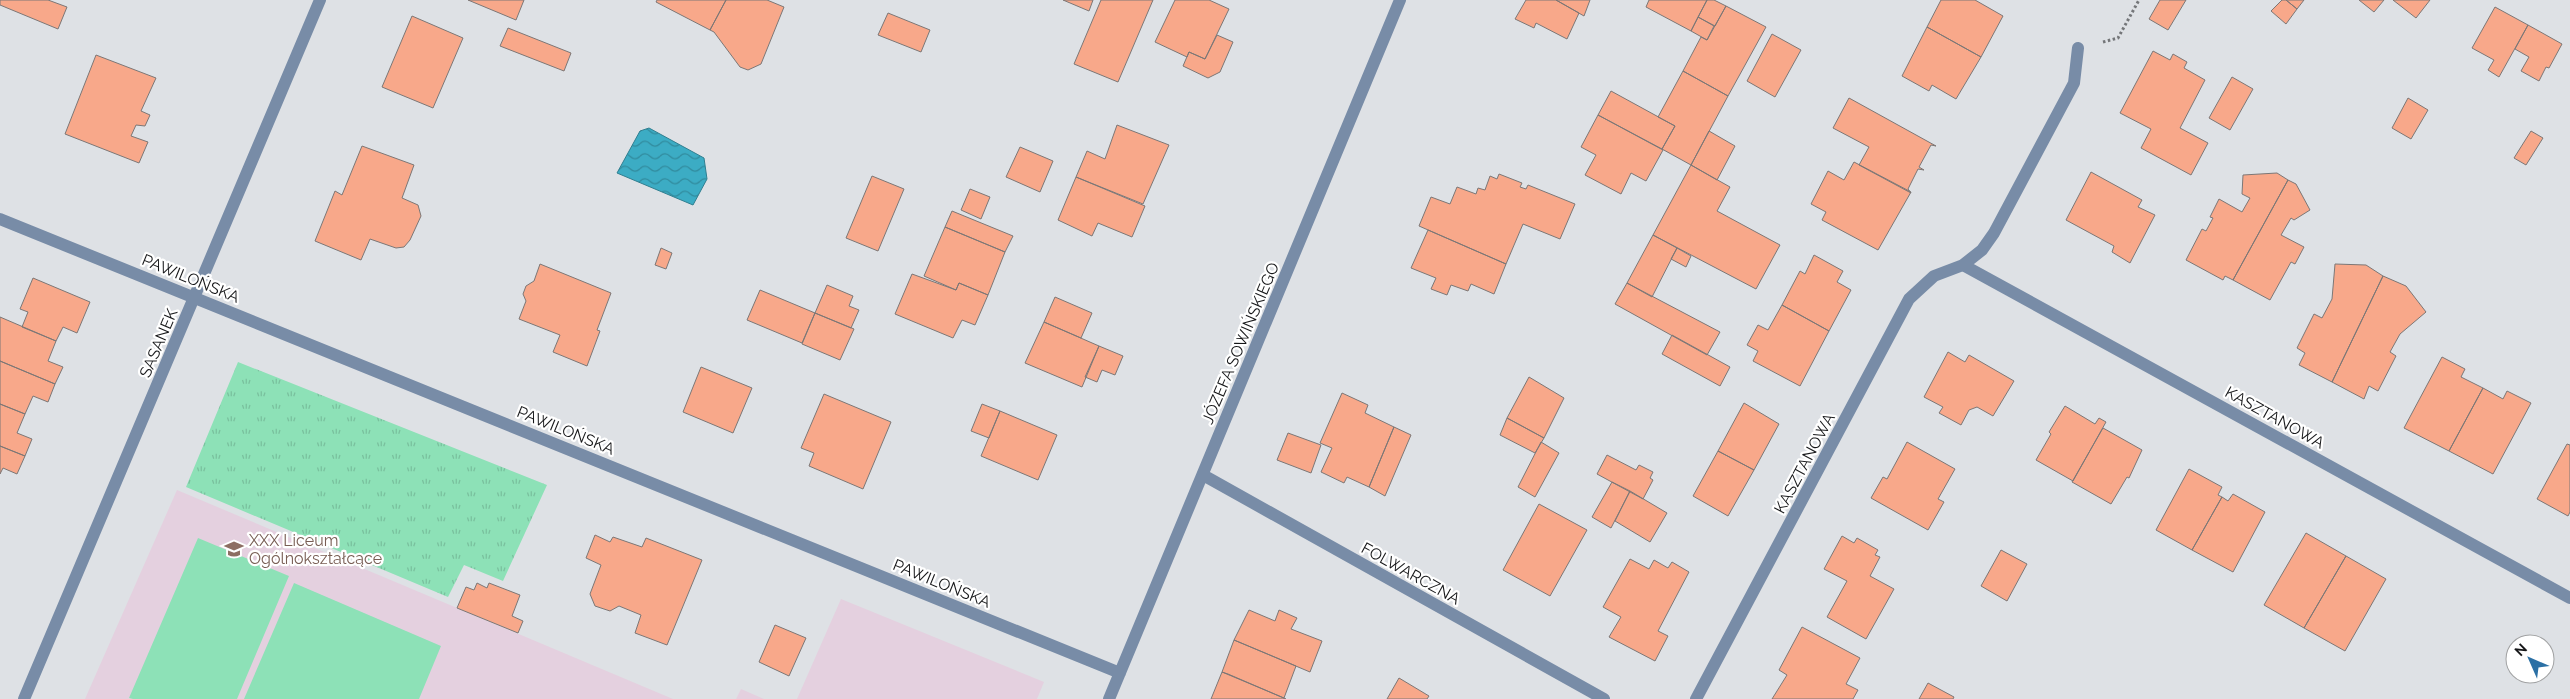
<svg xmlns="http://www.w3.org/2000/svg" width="2570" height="699" font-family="Raleway,sans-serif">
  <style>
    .education { fill: #e4d0df }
    .park { fill: url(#park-tufts) }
    .garden { fill: #8de1b7 }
    .water { fill: url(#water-waves); stroke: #307f90 }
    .building { fill: #f8a88a; stroke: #7c7776 }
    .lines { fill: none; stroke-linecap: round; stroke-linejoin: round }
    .path { stroke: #747679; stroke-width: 3; stroke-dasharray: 2.5 2.5; stroke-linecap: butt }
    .minor { stroke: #788ca7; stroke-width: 12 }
    .labels { text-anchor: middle; stroke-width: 4.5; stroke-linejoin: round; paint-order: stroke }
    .street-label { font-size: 16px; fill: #151618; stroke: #fff }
    .education-label { font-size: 16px; fill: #785e54; stroke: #fff; text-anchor: start }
  </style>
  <defs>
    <pattern id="park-tufts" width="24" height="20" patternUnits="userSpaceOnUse" patternTransform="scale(1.25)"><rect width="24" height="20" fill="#8de1b7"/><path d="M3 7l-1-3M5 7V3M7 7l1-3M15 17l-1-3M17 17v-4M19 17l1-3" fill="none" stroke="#79c09d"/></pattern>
    <pattern id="water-waves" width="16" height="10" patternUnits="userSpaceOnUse" patternTransform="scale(1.25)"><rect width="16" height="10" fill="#3cacc4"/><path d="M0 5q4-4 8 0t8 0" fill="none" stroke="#318b9e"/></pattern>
  </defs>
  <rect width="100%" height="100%" fill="#dee1e5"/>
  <path class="education" d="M177,490L673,699H85Z
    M841,599L1044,682L1037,699H797Z
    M741,689L764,699H736Z"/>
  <path class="park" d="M238,362L547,485L503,581L464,565L448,597L186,487Z"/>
  <path class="garden" d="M198,538L289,576L237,699H133L129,698Z
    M294,583L441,646L419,699H244Z"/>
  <path class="water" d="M649,128L704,158L707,179L693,205L617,173L640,131Z"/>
  <path class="building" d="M0,0H48L67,7L58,29L0,5Z
    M468,0H524L516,20Z
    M657,0H726L710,30L656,2Z
    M726,0H767L784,7L761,64L748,70L740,67L714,32L710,30Z
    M1063,0H1093L1089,11Z
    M1101,0H1153L1118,82L1074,64Z
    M1175,0H1209L1229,9L1205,59L1189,52L1187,57L1155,42Z
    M1526,0H1556L1579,13L1567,39L1536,23L1534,28L1515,19Z
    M1556,0H1590L1584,16Z
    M1649,0H1707L1691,31L1646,7Z
    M1707,0H1714L1726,6L1715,26L1698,17Z
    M1941,0H1975L2003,16L1981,57L1927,27Z
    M2160,0H2186L2168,30L2149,19Z
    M2282,0H2286L2297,9L2286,24L2271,11Z
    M2286,0H2304L2297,9Z
    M2359,0H2384L2374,12Z
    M2393,0H2430L2416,18Z
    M1726,6L1766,27L1728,96L1683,71L1701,37L1707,40Z
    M2495,7L2528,25L2499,77L2488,70L2494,60L2472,48Z
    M888,13L930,30L921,52L878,35Z
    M412,16L463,38L433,108L382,87Z
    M1698,17L1714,26L1707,40L1691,31Z
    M2528,25L2562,44L2549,68L2546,67L2539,81L2521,71L2529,57L2515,49Z
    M1927,27L1981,57L1956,99L1932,85L1929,91L1902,76Z
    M508,28L571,53L564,71L500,46Z
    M1772,34L1801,50L1775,97L1747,81Z
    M1217,35L1233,42L1220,72L1208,78L1183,66L1189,52L1205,59Z
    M2153,51L2170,60L2173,54L2187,62L2184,68L2205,80L2180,128L2208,143L2191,175L2141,148L2151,129L2120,113Z
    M96,55L156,78L141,111L150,115L145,126L136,125L131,136L148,142L139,163L65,134Z
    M1683,71L1728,96L1691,165L1662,149L1675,126L1658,117Z
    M2232,77L2253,89L2230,130L2209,118Z
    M1611,91L1675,126L1662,149L1598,115Z
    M1849,98L1936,146L1931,145L1919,167L1924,170L1918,169L1908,189L1911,193L1859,165L1869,147L1833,128Z
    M2408,98L2428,110L2411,139L2392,128Z
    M1598,115L1663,150L1646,181L1631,173L1621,194L1585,175L1596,155L1581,147Z
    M1117,125L1169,145L1143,204L1076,177L1087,151L1105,159Z
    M1709,131L1735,146L1717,180L1691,165Z
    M2531,131L2543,138L2526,165L2514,158Z
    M362,146L414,165L402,198L418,205L421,216L410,240L404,247L396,248L370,239L361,260L315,241L335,191L342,195Z
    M1020,147L1053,161L1040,192L1006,177Z
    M1854,162L1911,192L1878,250L1822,220L1826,212L1811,204L1828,171L1844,180Z
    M1691,165L1730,187L1717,211L1780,245L1756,289L1653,235Z
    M2091,172L2142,200L2138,207L2155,215L2130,263L2112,252L2114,246L2066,220Z
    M2277,173L2288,180L2233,280L2225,276L2223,280L2186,260L2202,229L2206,231L2213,218L2210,217L2219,199L2242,212L2250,198L2242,194L2243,175Z
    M1499,174L1522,183L1520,187L1526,189L1528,185L1575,204L1560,239L1523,224L1506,264L1419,226L1431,197L1450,204L1457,187L1476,194L1478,188L1485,190L1490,176L1497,179Z
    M872,176L904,189L878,251L846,238Z
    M1076,177L1145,206L1132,237L1098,223L1092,236L1058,220Z
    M2288,180L2296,184L2310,210L2294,220L2291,218L2281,235L2304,247L2295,264L2291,262L2270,300L2233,280Z
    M970,189L990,197L981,219L961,210Z
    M952,211L1013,236L1005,252L945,227Z
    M945,227L1005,252L988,295L959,283L956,290L924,276Z
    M1428,230L1506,264L1494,294L1471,284L1468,291L1451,285L1447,295L1431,289L1436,278L1411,268Z
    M1653,235L1677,248L1652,297L1627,283Z
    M661,248L672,253L666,269L655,265Z
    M1677,248L1691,256L1686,267L1671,259Z
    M1814,255L1843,271L1837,282L1851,290L1829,331L1782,305L1800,271L1805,274Z
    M540,264L611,293L597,330L600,331L587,366L553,352L560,335L519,319L526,301L523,294L526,286L534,281Z
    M2335,264L2366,265L2383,276L2332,382L2299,365L2305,353L2297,348L2314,314L2322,318L2332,299Z
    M912,274L956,290L959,283L988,295L975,325L962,320L953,338L895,314Z
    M2383,276L2406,286L2426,312L2400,334L2390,352L2396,356L2378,391L2369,386L2364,399L2332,382Z
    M33,278L90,302L77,333L63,327L56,341L22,327L28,312L20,309Z
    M1627,283L1720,332L1707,355L1615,304Z
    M827,285L853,296L849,306L859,310L851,328L815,313Z
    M760,290L815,313L802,343L747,320Z
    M1055,297L1092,313L1081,338L1044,322Z
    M1782,305L1829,331L1800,386L1753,361L1758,351L1747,345L1758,325L1768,330Z
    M815,313L854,329L840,360L802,344Z
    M0,317L56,341L48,361L63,367L55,384L0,361Z
    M1044,322L1099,346L1082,387L1025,363Z
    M1672,335L1730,367L1720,386L1662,354Z
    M1099,346L1123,356L1115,375L1102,370L1097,382L1085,377Z
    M1948,352L1965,362L1969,355L2014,381L1993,416L1977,407L1969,410L1961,425L1939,413L1943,407L1924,397Z
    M2442,357L2465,369L2461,377L2483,388L2449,451L2404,428Z
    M0,361L55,384L48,402L33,396L25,414L0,404Z
    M701,367L752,388L733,433L683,412Z
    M1529,377L1564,398L1544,438L1507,418Z
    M2483,388L2503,399L2507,391L2531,403L2493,474L2449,451Z
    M1342,393L1368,405L1365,413L1394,427L1369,487L1347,477L1344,483L1321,472L1332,448L1320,443Z
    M824,394L891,422L863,489L809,466L814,453L801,448Z
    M1744,403L1779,424L1754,470L1718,451Z
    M0,404L25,414L17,433L32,439L25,456L0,446Z
    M982,404L1000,411L989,438L971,431Z
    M2065,406L2095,424L2099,418L2106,422L2073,481L2036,460L2051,434L2049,432Z
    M1000,411L1057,435L1038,480L981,456Z
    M1507,418L1544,438L1535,453L1500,435Z
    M1394,427L1411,435L1385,496L1369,487Z
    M2103,428L2142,450L2129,478L2127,477L2111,504L2072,482Z
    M1288,433L1321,445L1311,473L1277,460Z
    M1541,442L1559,453L1535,497L1518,487Z
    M1907,442L1955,469L1938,499L1944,502L1928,530L1871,498L1883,477L1887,479Z
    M2567,444L2570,445V512L2568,516L2537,499Z
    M0,446L25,456L17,474L3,468L0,474Z
    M1718,451L1754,470L1728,516L1693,496Z
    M1607,455L1636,470L1639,465L1653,472L1650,478L1653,480L1643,499L1597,474Z
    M2189,469L2222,487L2218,495L2222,497L2192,550L2156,530Z
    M1612,482L1630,491L1611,528L1592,517Z
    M1630,491L1667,513L1650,542L1615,521Z
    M2233,494L2265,512L2233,572L2192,550L2222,497L2228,501Z
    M1539,504L1587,530L1550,596L1503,570Z
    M2306,533L2346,556L2304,628L2264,605Z
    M595,535L610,542L613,537L642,547L646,538L702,560L667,645L635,633L641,615L619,606L610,611L595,606L590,594L601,565L586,558Z
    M1842,536L1854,543L1857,538L1878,550L1875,555L1880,557L1870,576L1894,589L1866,639L1827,617L1847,581L1824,569Z
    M2001,550L2027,564L2007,601L1981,586Z
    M2346,556L2386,579L2345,651L2304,628Z
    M1630,559L1649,569L1654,560L1668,568L1672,562L1689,572L1658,631L1668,636L1655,661L1609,637L1621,617L1603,607Z
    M477,583L487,588L489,583L520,595L512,616L523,621L518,633L457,608L466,587L474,590Z
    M1249,610L1275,621L1279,610L1297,618L1291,629L1322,641L1310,672L1234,640Z
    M775,625L806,638L789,676L759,662Z
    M1802,627L1860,658L1846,684L1858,690L1853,699H1772L1787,675L1779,670Z
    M1234,640L1296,666L1284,698L1222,672Z
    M1222,672L1228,674L1286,699H1211Z
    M1399,678L1429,696L1427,699H1387Z
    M1928,683L1954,697L1953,699H1919Z"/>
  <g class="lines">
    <path class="path" d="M2103,42L2118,38L2139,0"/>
    <path class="minor" d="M0,219L1120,673
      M1963,265L1982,250L1994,233L2074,83L2078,48
      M1203,475L1604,699
      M24,699L320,0
      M1109,699L1400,0
      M1696,699L1909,299L1934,276L1963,265L2570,598"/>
  </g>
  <defs>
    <g id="school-bare" transform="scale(1.5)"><path d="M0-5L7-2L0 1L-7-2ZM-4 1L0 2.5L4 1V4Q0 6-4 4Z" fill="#8d6e63" stroke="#fff" stroke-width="2.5" paint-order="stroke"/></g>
  </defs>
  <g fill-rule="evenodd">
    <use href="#school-bare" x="234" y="549"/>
  </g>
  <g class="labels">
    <g class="street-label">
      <text transform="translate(191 278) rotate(22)" y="6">PAWILOŃSKA</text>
      <text transform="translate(158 343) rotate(-67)" y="6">SASANEK</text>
      <text transform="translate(1240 343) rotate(-67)" y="6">JÓZEFA SOWIŃSKIEGO</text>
      <text transform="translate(2275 417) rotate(29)" y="6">KASZTANOWA</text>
      <text transform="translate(566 430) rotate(22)" y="6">PAWILOŃSKA</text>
      <text transform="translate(1804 463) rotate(-62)" y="6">KASZTANOWA</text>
      <text transform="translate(1411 573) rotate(29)" y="6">FOLWARCZNA</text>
      <text transform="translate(942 583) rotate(22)" y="6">PAWILOŃSKA</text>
    </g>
    <g class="education-label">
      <text x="249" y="546">XXX Liceum<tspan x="249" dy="18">Ogólnokształcące</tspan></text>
    </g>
  </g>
  <g transform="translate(2530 659) rotate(315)"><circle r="24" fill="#ffffff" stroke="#a1a2a3"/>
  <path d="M0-4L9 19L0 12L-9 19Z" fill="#2b70a5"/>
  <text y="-8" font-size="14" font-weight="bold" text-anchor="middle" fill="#151618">N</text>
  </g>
</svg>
